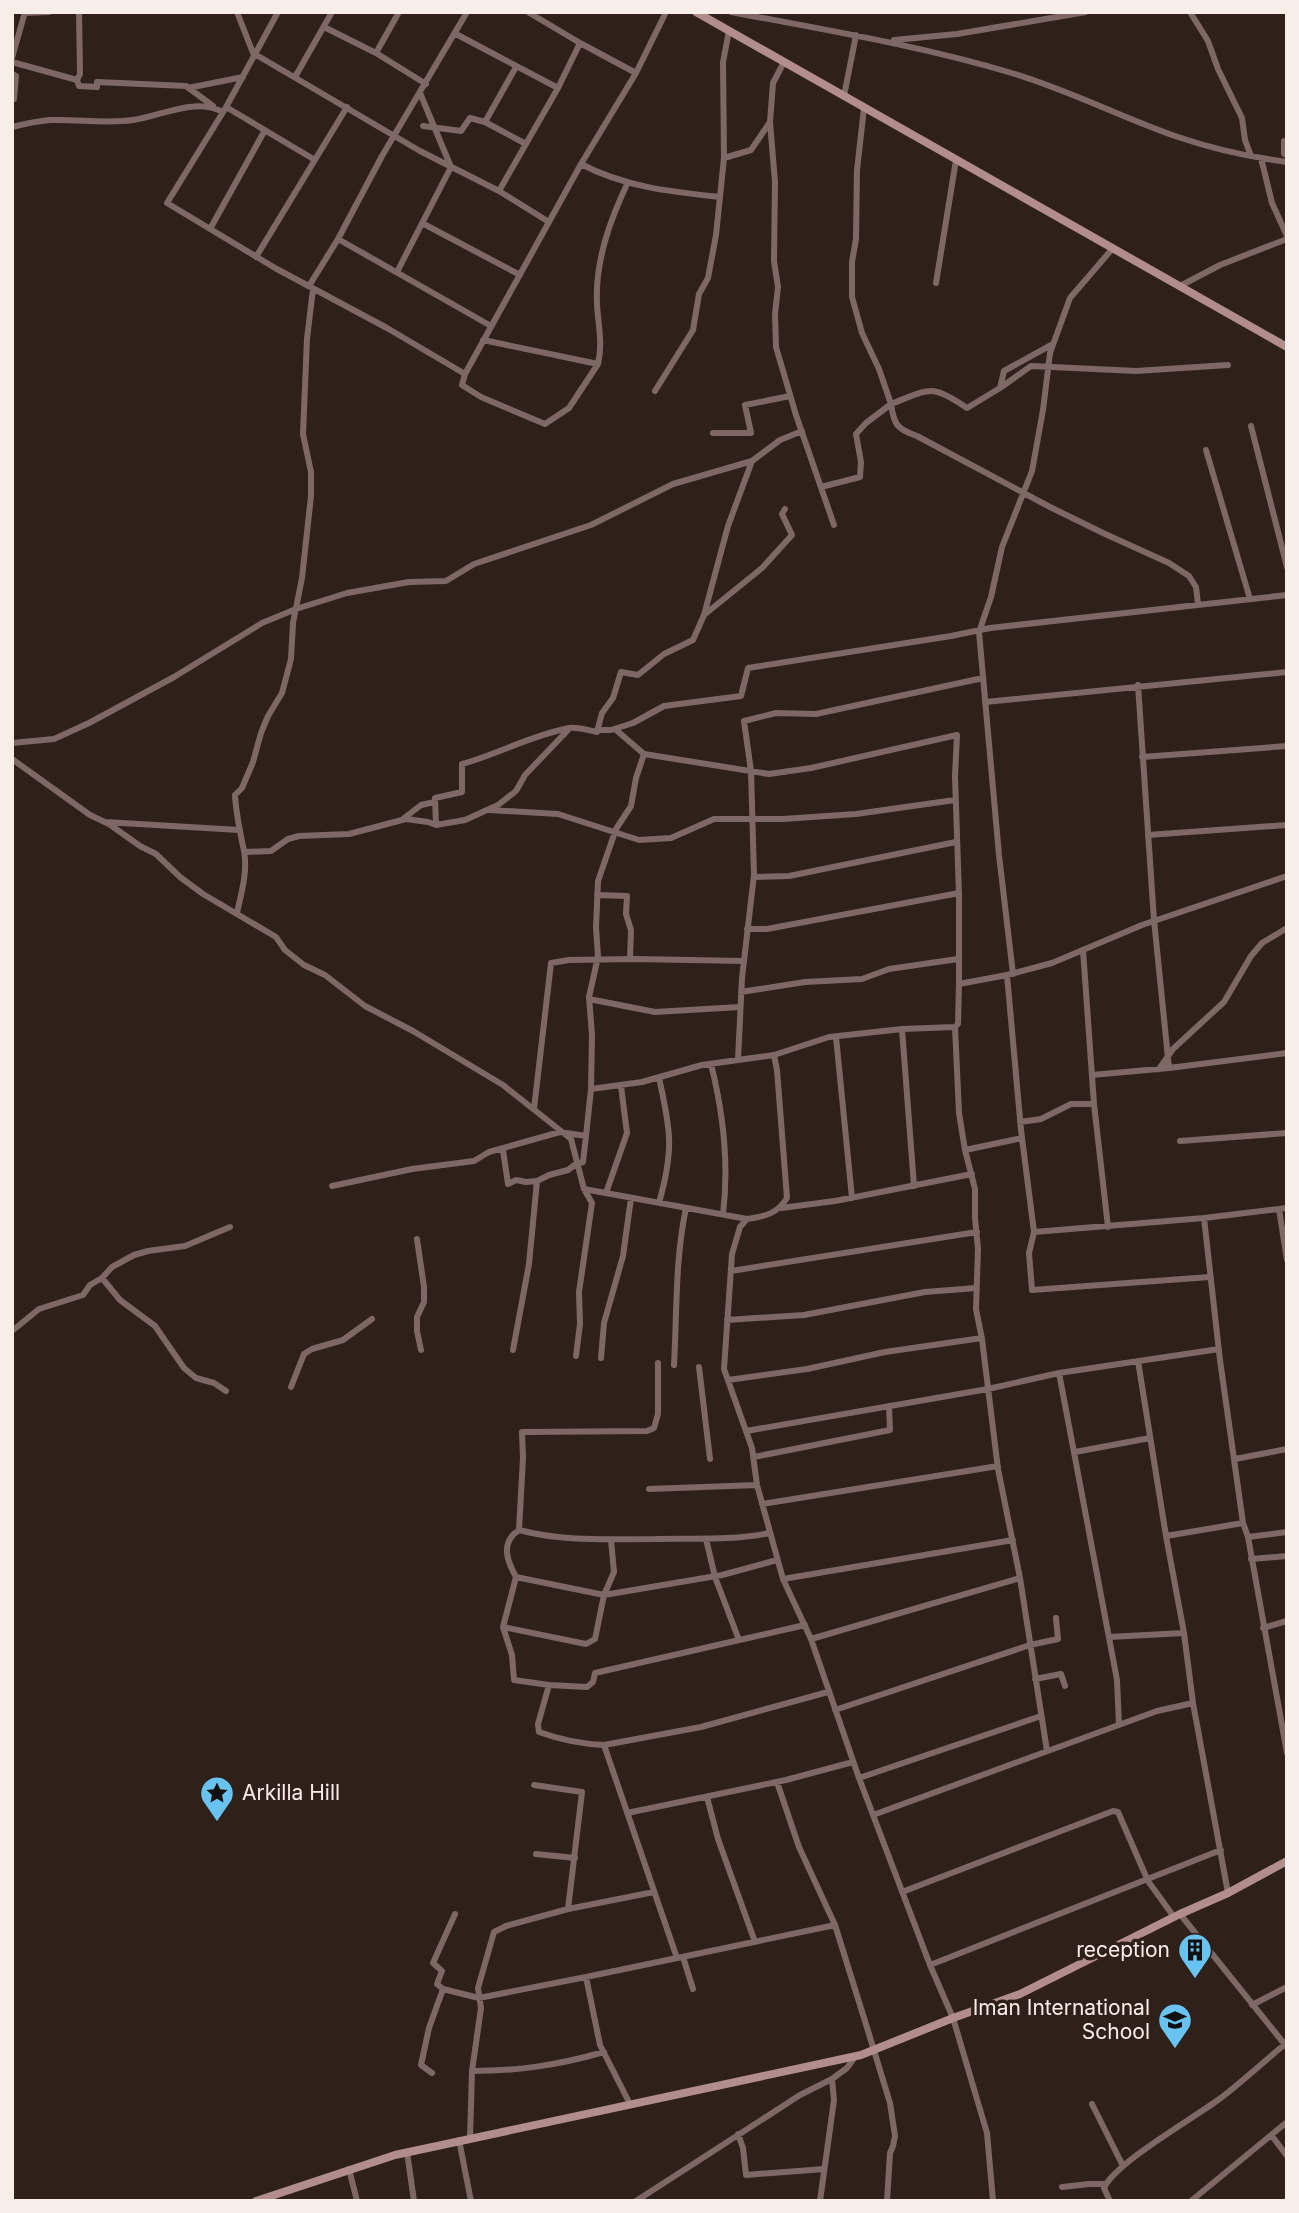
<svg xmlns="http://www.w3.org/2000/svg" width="1299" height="2213" font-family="Inter,sans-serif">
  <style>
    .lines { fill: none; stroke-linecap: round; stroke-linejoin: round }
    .street { stroke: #7e6866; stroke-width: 6 }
    .secondary { stroke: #b18e8b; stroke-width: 8 }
    .labels { text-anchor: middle; stroke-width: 7; stroke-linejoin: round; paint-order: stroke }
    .poi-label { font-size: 21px; fill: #f8eee9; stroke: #2f2119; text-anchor: end }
  </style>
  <rect width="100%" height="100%" fill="#2f2119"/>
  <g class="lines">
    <path class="street" d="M237,12L253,53L420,151L499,191L549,222
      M278,12L225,109L167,203L275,268L387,328L465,374
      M399,12L376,53L426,84
      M731,12C826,30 922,46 1015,74C1071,91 1123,118 1178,137C1213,149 1250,157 1287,162
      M1190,12L1208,41L1218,69L1242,118L1245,140L1251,156
      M25,13L49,12
      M324,27L376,53
      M729,31L723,62L724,158L751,150L770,122L773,83L784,62
      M456,34L558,88L580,43L528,12
      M894,40L957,34L1086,12
      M580,43L636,73
      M12,58L25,12
      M12,62L77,80L79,86L97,87V82L186,86L213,106
      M516,67L485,122L526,144
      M12,74L16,76L14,99
      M295,77L332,12
      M77,80L80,74L79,12
      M188,88L243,77
      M844,96L856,35
      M226,107L315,160
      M864,108L857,170L856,239L852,262V297L862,333L879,369L891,404C930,389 931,383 967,408L1000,388L1004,371L1053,344
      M770,122L775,182L774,261L778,287L775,314L776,347L796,415L834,525
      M423,126L461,131L470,118L485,122
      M12,127C24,124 38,121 50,120C78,119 105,124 133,120C162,116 194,97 223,112
      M1287,141H1284V154L1287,155
      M1261,158L1272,203L1287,236
      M581,164C624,187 673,192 720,197
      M499,191L558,88
      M422,223L520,275
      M210,229L265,130
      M338,239L491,326
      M256,257L347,107
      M397,272L451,167L420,93
      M936,283L956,160
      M309,286L338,239L382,156L467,12
      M1180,286L1220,265L1287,239
      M483,340L598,364L569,408L545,424L481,397L462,385L465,374L581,164L636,73L666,12
      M598,364C603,343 598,324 597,304C595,261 610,220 628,182
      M1000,388L1031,366L1136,371L1228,365
      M655,391L693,330L699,294L708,278L716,235L724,158
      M1251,426L1287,567
      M713,433H751L745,405L790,396
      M1206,450L1250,599
      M821,487L860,477L861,462L856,434L866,423L891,404C894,425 897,429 917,436L1050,507L1103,533L1169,563L1189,576L1196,587L1198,604
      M704,615L762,568L792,535L782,514L785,509
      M1138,685L1154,920L1169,1068
      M985,702L1287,672
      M615,729L644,754L769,774L811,768L957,735L955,776L959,895V984
      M597,730H611L633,723L664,706L741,696L748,668L951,636L990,628L1287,595
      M12,743L54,739L89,723L174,677L262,623L296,609L347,593L409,582L446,581L474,564L591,525L673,484L752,461
      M1142,757L1287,746
      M12,759L90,815L109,824L140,846L156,854L180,877L203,894L276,937L285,950L304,965L325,975L365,1006L413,1031L503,1085L571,1139L584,1189L592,1203L579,1292L580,1324L576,1356
      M489,810L558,814L639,840L671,838L714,819H783L856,814L955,800
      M403,819L421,805L435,802
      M105,822L239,830
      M436,825L435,798L462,792V764C498,754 532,735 569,728C577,727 588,730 597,732L602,713L613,698L621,672L638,675L664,654L693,640L704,615L728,526L752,461L780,440L802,431
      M1148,835L1287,825
      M245,852L271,851L288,839L299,836L349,834L406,819L428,822L436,825L465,820L498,805L516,791L525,775L568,730
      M754,877L789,876L956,842
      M597,895L627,896L626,914L631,930L630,959
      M237,913C241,894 248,872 244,851C240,832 236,814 235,795L242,788L253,762L261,733L268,716L282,693L291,659L293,623L302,578L311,496V472L303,434L307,339L313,289
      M747,929H767L959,893
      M1013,974L999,855L979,632L991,597L1002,547L1032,471L1043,410L1050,353L1070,298L1113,248
      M1007,975L1021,1130L1034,1232L1029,1253L1032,1290L1210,1277
      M741,992L805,982L862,979L889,969L958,959
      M589,999L655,1012L740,1007
      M955,1027L959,1113L965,1150L975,1189V1218L978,1249L976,1309L982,1339L998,1469L1020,1578L1047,1751
      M902,1029L914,1186
      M836,1037L852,1198
      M738,1060L742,978L754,875L751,771L744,721L776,713L816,714L983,678
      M711,1064C723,1112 729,1165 723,1214
      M1159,1069L1173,1049L1224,1002L1251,956L1262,943L1287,928
      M1092,1075L1169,1068L1287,1053
      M591,1089L592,1035L589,997L598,957L596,927L598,881L616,829L631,806L636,778L644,754
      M1094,1104L1108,1227
      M534,1109L551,963L569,960L635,959L744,961
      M1020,1122L1041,1119L1071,1104H1094L1083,950
      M1180,1141L1287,1133
      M503,1150L508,1184L516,1180L526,1182L537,1181L549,1175L568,1170L576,1164L583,1162L586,1136
      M965,1150L1022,1138
      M332,1186L412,1169L474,1161L489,1152L560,1132L586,1136L591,1089L642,1082L702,1065L774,1055
      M584,1189L747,1219
      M606,1193L627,1133L621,1086
      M659,1203C674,1150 671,1131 659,1078
      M781,1208L835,1201L972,1174
      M1287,1208L1279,1209L1287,1260
      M1204,1218L1220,1360L1243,1523L1248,1537L1287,1753
      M1034,1232L1204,1218L1279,1209
      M417,1239L424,1287V1302L417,1317V1331L421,1350
      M731,1271L977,1232
      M102,1278L120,1300L155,1326L184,1368L196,1378L214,1383L226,1391
      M727,1320L804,1315L925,1292L976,1288
      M12,1331L39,1309L83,1295L90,1285L102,1278L112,1267L134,1255L148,1251L185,1246L230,1227
      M513,1350L529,1264L537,1181
      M601,1358L604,1323L623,1256L631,1198
      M1138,1361L1166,1536L1184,1633L1193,1703L1228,1893
      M658,1363V1414L654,1428L647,1431L522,1432L523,1458L519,1530C564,1542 609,1539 655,1539C693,1538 732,1541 769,1533
      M674,1365C677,1312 675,1260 686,1208
      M699,1367L710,1459
      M1059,1373L1117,1680L1119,1725
      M728,1380L807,1369L885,1352L982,1338
      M291,1387L304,1354L312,1349L343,1340L372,1319
      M746,1431L988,1389L1059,1373L1219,1349
      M1075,1452L1150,1438
      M754,1457L890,1430L889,1406
      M1235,1459L1287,1449
      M649,1489L757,1485
      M762,1504L998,1466
      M1166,1536L1243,1523
      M1248,1537L1287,1532
      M706,1539L715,1577L739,1640
      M1251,1559L1287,1556
      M516,1577C507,1561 500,1542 519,1530
      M783,1579L1013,1540
      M503,1627L586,1644L595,1639L604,1595L722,1575L777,1560
      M1263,1628L1287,1621
      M1109,1637L1184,1633
      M811,1639L1020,1578
      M1035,1679L1061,1674L1065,1686
      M549,1685L514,1680L512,1655L503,1627L516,1577L604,1595L614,1572L611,1540
      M835,1710L1030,1645L1058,1639L1056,1618
      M604,1745C581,1744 561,1740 539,1732L538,1724L549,1685L587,1687L593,1682L595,1673L805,1625
      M859,1778L1041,1716
      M777,1782L799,1847L835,1925L869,2034L890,2103L895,2136L893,2146L890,2153L887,2201
      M534,1785L582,1792L568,1909
      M707,1797L718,1839L755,1942
      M627,1813L786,1780L853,1762
      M873,1815L1157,1711L1193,1703
      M536,1854L575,1858
      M902,1892L1113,1811L1118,1812L1148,1881L1174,1917
      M1180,1914L1286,2046
      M683,1957L693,1989
      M677,1958L604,1745L701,1727L828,1692
      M930,1965L1221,1850
      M443,1989L437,1984L442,1971L433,1963L455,1914
      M1252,2005L1287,1987
      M472,2071C519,2071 558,2065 604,2052
      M432,2073L421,2065L429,2028L443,1989L479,1998L586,1977
      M630,2104L600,2045L586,1977L835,1925
      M1092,2104L1123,2166
      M738,2134L743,2148L746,2175L824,2169
      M1272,2136L1287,2156
      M470,2138L472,2071L481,2008L478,1988L494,1932L506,1926L568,1909L654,1892
      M459,2140L471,2201
      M407,2152L414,2201
      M349,2169L357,2201
      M1062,2187L1089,2184H1106
      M636,2201L800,2095L832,2079L847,2068L855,2057
      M820,2201L834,2100L832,2079
      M993,2201L987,2133L953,2018L930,1965L859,1778L811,1639L783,1579L757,1485L752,1448L724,1369L732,1254L740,1227L747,1219C766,1216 777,1214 787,1198L777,1070L774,1055L829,1037L902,1029L955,1027L958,1024L959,984L1007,975L1052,963L1142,925L1287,876
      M1110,2201L1104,2188C1115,2163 1192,2119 1218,2100C1241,2083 1262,2063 1284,2045
      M1191,2201L1287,2122
      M1286,2201L1287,2200"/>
    <path class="secondary" d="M696,12L1287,347
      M256,2201L395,2155L861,2055L953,2018L1020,1994L1180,1914L1228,1893L1287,1861"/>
  </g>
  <defs>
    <g id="sight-pin" transform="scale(1.75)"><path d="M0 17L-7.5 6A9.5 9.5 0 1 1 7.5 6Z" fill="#69c3f1" stroke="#2f2119"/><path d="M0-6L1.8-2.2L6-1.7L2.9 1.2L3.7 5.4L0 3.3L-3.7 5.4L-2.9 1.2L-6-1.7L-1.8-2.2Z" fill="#111"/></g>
    <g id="building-pin" transform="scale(1.75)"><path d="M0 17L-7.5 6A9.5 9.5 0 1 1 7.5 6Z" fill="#69c3f1" stroke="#2f2119"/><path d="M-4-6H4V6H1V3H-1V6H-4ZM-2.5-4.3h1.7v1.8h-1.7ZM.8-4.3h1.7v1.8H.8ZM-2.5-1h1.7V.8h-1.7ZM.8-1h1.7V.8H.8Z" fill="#111"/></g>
    <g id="school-pin" transform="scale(1.75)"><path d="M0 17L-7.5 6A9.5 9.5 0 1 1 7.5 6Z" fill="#69c3f1" stroke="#2f2119"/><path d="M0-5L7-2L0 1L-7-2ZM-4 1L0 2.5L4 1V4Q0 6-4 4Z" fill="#111"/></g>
  </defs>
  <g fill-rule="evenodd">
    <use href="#sight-pin" x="217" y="1793"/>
    <use href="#building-pin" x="1195" y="1950"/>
    <use href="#school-pin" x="1175" y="2020"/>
  </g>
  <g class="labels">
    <g class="poi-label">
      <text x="242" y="1800" text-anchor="start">Arkilla Hill</text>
      <text x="1170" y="1957">reception</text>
      <text x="1150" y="2015">Iman International<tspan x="1150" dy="24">School</tspan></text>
    </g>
  </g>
  <rect width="1299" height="2213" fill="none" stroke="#f8eee9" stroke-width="28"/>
</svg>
